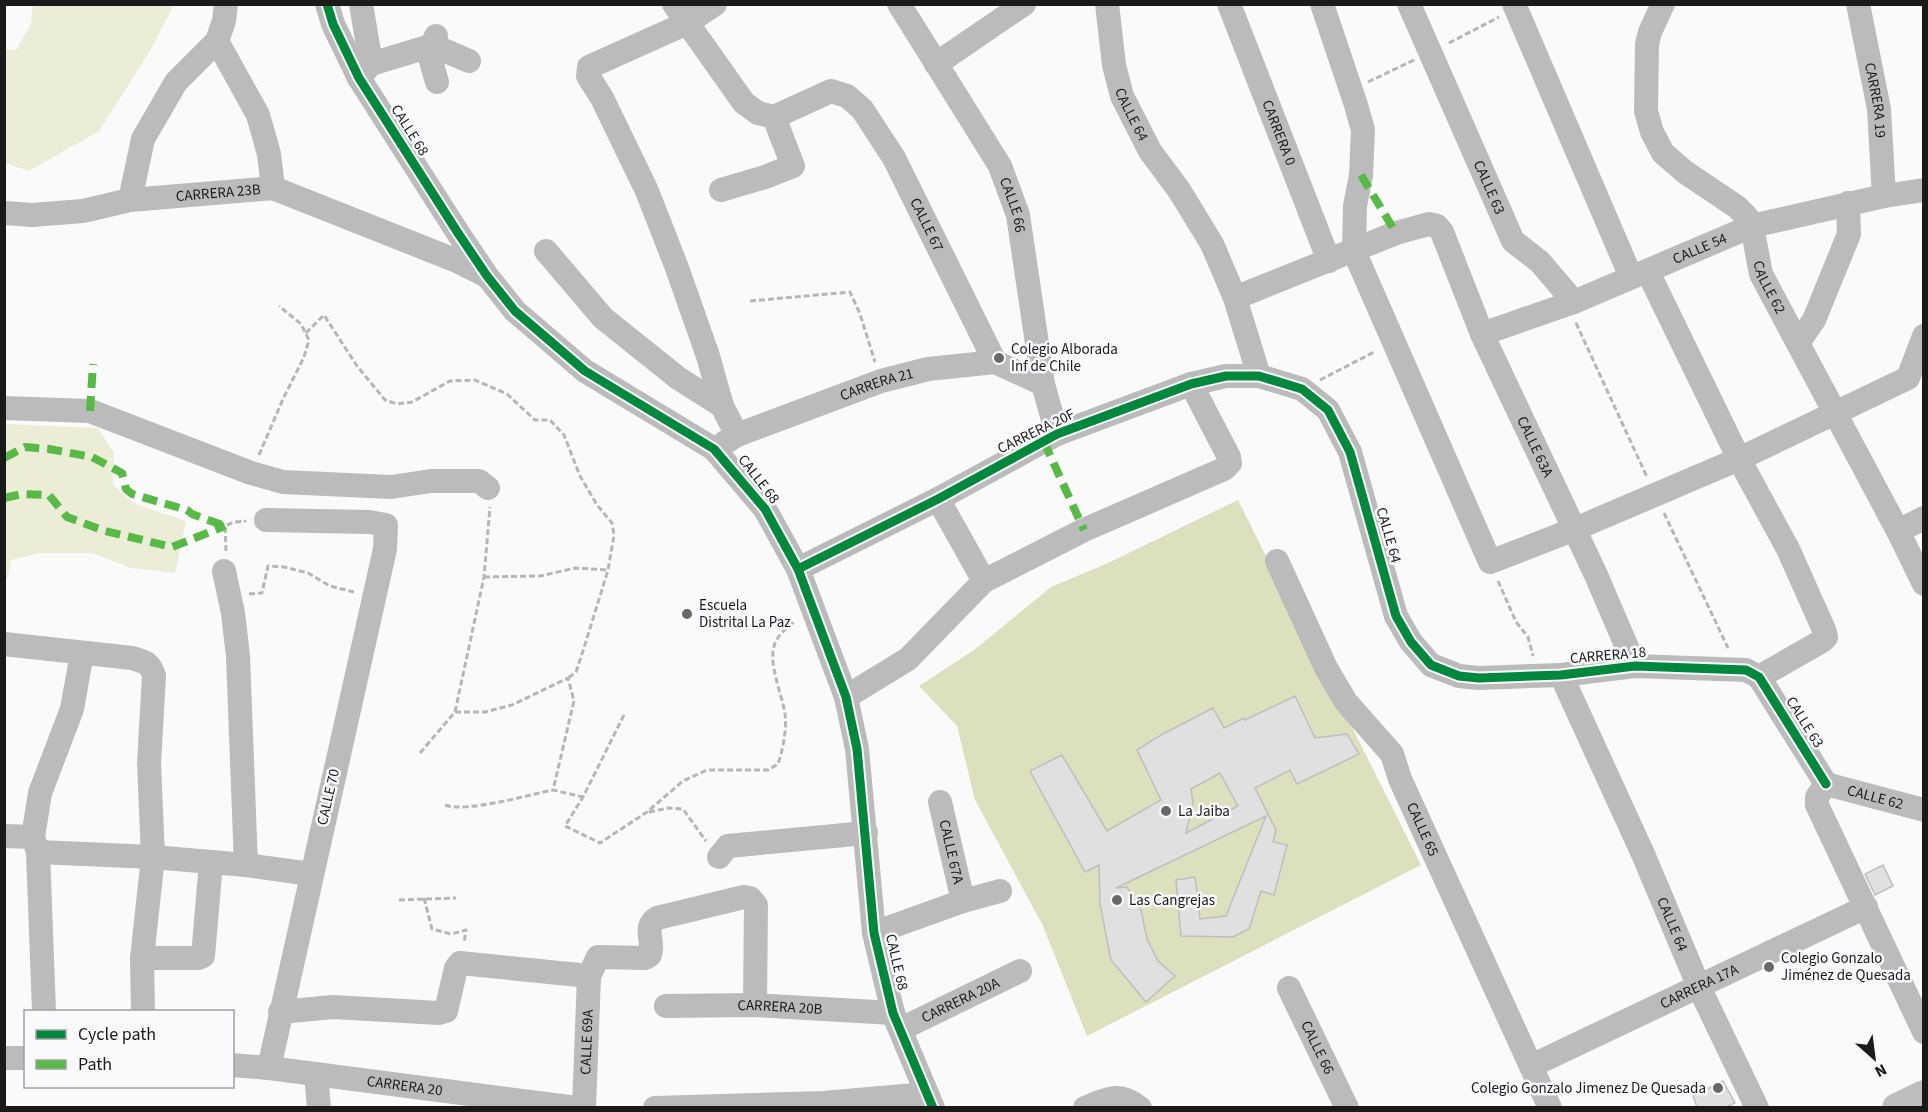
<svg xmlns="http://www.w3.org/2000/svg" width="1928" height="1112" font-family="'Source Sans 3',sans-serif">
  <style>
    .green { fill: #ecedd6 }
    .forest { fill: #dde0bd }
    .building { fill: #e0e0e0; stroke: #bfbebe; stroke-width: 1.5; fill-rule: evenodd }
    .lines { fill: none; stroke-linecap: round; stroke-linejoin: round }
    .path { stroke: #b7b6b7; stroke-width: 3; stroke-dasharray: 6 3; stroke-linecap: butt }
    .minor { stroke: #bcbbbb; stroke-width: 24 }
    .major { stroke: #bebebf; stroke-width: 30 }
    .quiet { stroke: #58b947; stroke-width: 8; stroke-dasharray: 15 8; stroke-linecap: butt }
    .cycleway-casing { stroke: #faf9fc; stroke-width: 13 }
    .cycleway { stroke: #00873e; stroke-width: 9 }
    .poi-dot { fill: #686869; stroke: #faf9fc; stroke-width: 2 }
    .labels { text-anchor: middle; stroke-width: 5; stroke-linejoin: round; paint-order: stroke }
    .street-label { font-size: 15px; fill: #1a1a1b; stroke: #faf9fc }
    .poi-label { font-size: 15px; fill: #1a1a1b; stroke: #faf9fc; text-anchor: start }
  </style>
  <rect width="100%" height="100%" fill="#fafafb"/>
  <path class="green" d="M33,5L173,4V7L150,51L99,131L29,171L5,163L4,49L16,50L31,24Z
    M5,424L98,428L114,453L113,484L127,498L138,505L186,521L175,573L131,568L92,553H38L11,560L8,577L5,579Z"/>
  <path class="forest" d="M1238,500L1421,865L1087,1036L1042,924L975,800L957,726L919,686L974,650L1051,587L1108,563Z"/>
  <path class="building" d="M1295,696L1315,738L1347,734L1359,754L1297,784L1290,770L1255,788L1276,830L1273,842L1287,845L1274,895L1261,891L1249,929L1233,937L1181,936L1176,880L1195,877L1200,919L1226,916L1266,816L1116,888L1127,887L1141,910L1147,939L1158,961L1175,976L1146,1002L1111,960L1100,904L1099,865L1085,872L1030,771L1062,755L1107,831L1161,800L1137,750L1161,735L1213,708L1224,728L1244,718L1245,720ZM1220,773L1238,806L1186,833L1193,803L1191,789Z
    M1883,865L1893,886L1875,895L1865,874Z
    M1723,1081L1735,1103L1726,1107H1697L1693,1096Z"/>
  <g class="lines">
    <path class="path" d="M1449,43L1499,17
      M1368,82L1414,60
      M750,301L850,292L860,314L875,362
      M1576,323L1647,477
      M306,333L324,315L357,366L385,400L397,404L412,402L450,381L475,380L507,394L535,420H550L564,435L580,476L597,505L612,523L614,535L608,570L583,651L576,672L568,678
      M1320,380L1376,351
      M259,455L283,399L304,357L309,340L301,324L279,306
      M1664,513L1728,648
      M226,551L225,526L234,522L246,521
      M484,577L540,576L575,568L608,570
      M1498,581L1516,622L1528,637L1533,656
      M249,594L262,593L268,566L284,567L308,573L330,586L354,592
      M455,712H485L512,705L568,678L574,701L553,790L583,797
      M624,715L583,797L565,826L600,843L647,812L683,781L707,770H768L778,764C783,749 787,729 785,714C782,693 766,660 776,641C780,633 788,627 795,621
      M420,753L455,712L484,577L490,507
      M445,805C466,813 528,795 553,790
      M649,812L668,808L683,809L706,841
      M424,898L432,929L451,934L466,930L464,943
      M399,900L456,898"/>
    <g class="minor">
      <path d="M327,4L333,24L359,78L458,233L487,276L515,311L585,371L714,449L765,509L798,569L846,697L857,749L874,933L893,1013L933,1108"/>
      <path d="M674,4L744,103L758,113L774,117L793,166L765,177L721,190"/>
      <path d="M715,4L687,23L589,67L588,76L602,98L647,191L677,268L708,356L722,406L737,435"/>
      <path id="s1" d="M899,4L1000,166L1018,215L1043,384L1057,434"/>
      <path id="s2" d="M1107,4L1114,65L1122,96L1150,151L1179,190L1212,244L1235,298L1259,376"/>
      <path id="s3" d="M1229,4L1329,261"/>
      <path d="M1322,4L1356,105L1363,130L1361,175L1355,206L1354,251L1490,562L1575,529L1739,459L1908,378L1924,336"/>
      <path id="s4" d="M1409,4L1513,241L1540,262L1574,302"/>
      <path d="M1514,4L1631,277"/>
      <path id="s5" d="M1663,4L1650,32L1647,44L1646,111L1652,132L1663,153L1685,172L1737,207L1746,216L1752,226L1761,274L1898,531L1924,584"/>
      <path id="s6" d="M1858,4L1879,109L1884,196"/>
      <path d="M217,41L258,115L269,154L273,188"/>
      <path d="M432,45L469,61"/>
      <path d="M427,47L437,82"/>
      <path d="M371,64L427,47L432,45L436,36"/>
      <path d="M936,64L1024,4"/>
      <path d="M359,78L371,64L361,4"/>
      <path id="s7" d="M774,117L831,91L847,96L862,109L894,158L995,362"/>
      <path d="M130,200L143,139L176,82L217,41L224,21L226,4"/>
      <path id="s8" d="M4,213L32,215L83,211L130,200L273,188L457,261L485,275"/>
      <path d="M546,251L603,318L678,378L722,406"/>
      <path d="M1648,272L1739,459L1788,549L1825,632L1826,637L1822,641L1759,677"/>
      <path id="s9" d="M1235,298L1396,233L1429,224L1437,226L1442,232L1482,334L1596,575L1635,666"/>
      <path id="s10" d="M1482,334L1574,302L1752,226L1884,196L1924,190"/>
      <path d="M1798,343L1814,320L1849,234L1848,203"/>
      <path d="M4,408L90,411L251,473L283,482L391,487L431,481H479L488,488"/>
      <path id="s11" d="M724,443L737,435L881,381L928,369L995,362L1043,384"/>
      <path d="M938,499L984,581"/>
      <path d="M266,520L369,522L386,525L385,549L269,1068"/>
      <path d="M1898,531L1924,518"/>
      <path id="s12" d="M1277,561L1326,668L1346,702L1392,754L1400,779L1550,1108"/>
      <path d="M798,569L938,499L1057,434L1191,384L1226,376H1259L1302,389L1328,410L1350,452L1396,616L1411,642L1431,665L1459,676L1479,678L1561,675L1635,666L1746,670L1759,677L1826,784"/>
      <path d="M224,571L233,613L238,656L246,865"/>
      <path d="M4,644L132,658C145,662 150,662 154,676L149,763L153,857L142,958L143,1012"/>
      <path id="s13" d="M1561,675L1643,854L1699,987L1757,1108"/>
      <path d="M846,697L908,659L984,581L1084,530L1224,469L1230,463L1229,457L1191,384"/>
      <path d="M1826,784L1817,797V805L1924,1032"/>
      <path id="s14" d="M1826,784L1924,810"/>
      <path id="s15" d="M940,802L963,901"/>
      <path d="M4,836L33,837"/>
      <path d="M38,852L153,857L246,865L311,874"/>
      <path d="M719,857L728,846L866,833"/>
      <path d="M874,933L963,901L1000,891"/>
      <path d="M142,958H198L203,956L211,862"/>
      <path id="s16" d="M1289,988L1347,1108"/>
      <path id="s17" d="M666,1006L755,1005L893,1013"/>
      <path d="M44,1012L38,852L33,837L40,793L72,709L82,653"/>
      <path d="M280,1012L333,1007L439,1013L446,1011L456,968L460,963L589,976"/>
      <path id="s18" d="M901,1029L1020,971"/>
      <path d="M4,1058H26"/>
      <path id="s19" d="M232,1065L269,1068L577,1108"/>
      <path id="s20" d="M1531,1066L1866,907"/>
      <path d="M316,1074L319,1108"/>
      <path id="s21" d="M584,1108L589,976L598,957L645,958L650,955C655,940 642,928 657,918L744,897L750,898L756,905L755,1005"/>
      <path d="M655,1108L823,1103L927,1094"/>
      <path d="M1085,1108C1107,1099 1119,1091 1140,1108"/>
    </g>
    <path class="major" d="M1897,1108L1924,1095"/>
    <path class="quiet" d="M1361,175L1396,233
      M90,411L93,364
      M1044,442L1084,530
      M4,458L25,447L49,449L92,457L122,473L126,489L132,494L187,510L192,514L225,526
      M4,498L22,494L49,495L67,517L105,531L172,547L225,526"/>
    <g class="cycleway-casing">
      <path id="cycleway" d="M327,4L333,24L359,78L458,233L487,276L515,311L585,371L714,449L765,509L798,569L846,697L857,749L874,933L893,1013L933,1108
        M798,569L938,499L1057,434L1191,384L1226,376H1259L1302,389L1328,410L1350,452L1396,616L1411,642L1431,665L1459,676L1479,678L1561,675L1635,666L1746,670L1759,677L1826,784"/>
    </g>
    <use href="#cycleway" class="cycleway"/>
  </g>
  <g class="poi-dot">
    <circle cx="999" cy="358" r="6"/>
    <circle cx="687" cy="614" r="6"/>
    <circle cx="1166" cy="811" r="6"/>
    <circle cx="1117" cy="900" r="6"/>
    <circle cx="1769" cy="967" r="6"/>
    <circle cx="1718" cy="1088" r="6"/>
  </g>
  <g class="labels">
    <g class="street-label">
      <text dy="5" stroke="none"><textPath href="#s6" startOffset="98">CARRERA 19</textPath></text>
      <text dy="5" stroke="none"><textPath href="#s2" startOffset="114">CALLE 64</textPath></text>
      <text transform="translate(410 130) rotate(58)" y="5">CALLE 68</text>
      <text dy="5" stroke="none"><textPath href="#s3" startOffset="138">CARRERA 0</textPath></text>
      <text dy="5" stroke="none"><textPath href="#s4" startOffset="200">CALLE 63</textPath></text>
      <text dy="5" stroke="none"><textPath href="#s8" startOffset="216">CARRERA 23B</textPath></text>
      <text dy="5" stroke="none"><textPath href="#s1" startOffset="232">CALLE 66</textPath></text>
      <text dy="5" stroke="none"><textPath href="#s7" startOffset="232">CALLE 67</textPath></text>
      <text dy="5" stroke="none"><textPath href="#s10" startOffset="234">CALLE 54</textPath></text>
      <text dy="5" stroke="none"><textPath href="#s5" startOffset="336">CALLE 62</textPath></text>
      <text dy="5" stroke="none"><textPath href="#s11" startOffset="164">CARRERA 21</textPath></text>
      <text transform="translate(1036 431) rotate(-26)" y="5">CARRERA 20F</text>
      <text dy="5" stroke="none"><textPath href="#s9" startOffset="458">CALLE 63A</textPath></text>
      <text transform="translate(759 479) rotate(52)" y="5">CALLE 68</text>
      <text transform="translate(1389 535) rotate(74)" y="5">CALLE 64</text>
      <text transform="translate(1608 655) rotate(-5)" y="5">CARRERA 18</text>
      <text transform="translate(1805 722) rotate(58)" y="5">CALLE 63</text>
      <text transform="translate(328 797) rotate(-77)" y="5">CALLE 70</text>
      <text dy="5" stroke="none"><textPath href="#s14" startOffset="51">CALLE 62</textPath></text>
      <text dy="5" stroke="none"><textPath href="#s12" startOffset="308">CALLE 65</textPath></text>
      <text dy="5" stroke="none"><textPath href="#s15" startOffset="51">CALLE 67A</textPath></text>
      <text dy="5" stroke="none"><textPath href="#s13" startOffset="273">CALLE 64</textPath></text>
      <text transform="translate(897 962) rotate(77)" y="5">CALLE 68</text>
      <text dy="5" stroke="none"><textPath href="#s20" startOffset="186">CARRERA 17A</textPath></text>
      <text dy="5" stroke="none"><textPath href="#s18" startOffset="66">CARRERA 20A</textPath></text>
      <text dy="5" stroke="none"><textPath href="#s17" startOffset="114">CARRERA 20B</textPath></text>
      <text dy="5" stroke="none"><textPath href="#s21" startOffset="66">CALLE 69A</textPath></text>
      <text dy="5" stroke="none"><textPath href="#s16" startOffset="66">CALLE 66</textPath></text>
      <text dy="5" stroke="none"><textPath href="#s19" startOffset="174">CARRERA 20</textPath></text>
    </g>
    <g class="poi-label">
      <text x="1011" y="354">Colegio Alborada<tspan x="1011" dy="17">Inf de Chile</tspan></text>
      <text x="699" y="610">Escuela<tspan x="699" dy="17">Distrital La Paz</tspan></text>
      <text x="1178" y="816">La Jaiba</text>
      <text x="1129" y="905">Las Cangrejas</text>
      <text x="1781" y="963">Colegio Gonzalo<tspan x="1781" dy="17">Jiménez de Quesada</tspan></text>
      <text x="1706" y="1093" text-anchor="end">Colegio Gonzalo Jimenez De Quesada</text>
    </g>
  </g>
  <rect width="1928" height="1112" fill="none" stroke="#1a1a1b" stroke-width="12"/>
  <rect x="24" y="1010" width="210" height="78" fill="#faf9fc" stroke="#a0a0a2" stroke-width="1.5"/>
  <rect x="36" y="1030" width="30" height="9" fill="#00873e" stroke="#a0a0a2" stroke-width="1.5"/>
  <text x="78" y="1040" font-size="18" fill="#1a1a1b">Cycle path</text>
  <rect x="36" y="1060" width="30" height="9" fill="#58b947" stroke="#a0a0a2" stroke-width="1.5"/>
  <text x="78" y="1070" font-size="18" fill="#1a1a1b">Path</text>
  <g transform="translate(1874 1058) rotate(152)" stroke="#faf9fc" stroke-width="4.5" paint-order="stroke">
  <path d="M0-4.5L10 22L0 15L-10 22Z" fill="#1a1a1b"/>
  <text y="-9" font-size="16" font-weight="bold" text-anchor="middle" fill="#1a1a1b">N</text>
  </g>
</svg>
